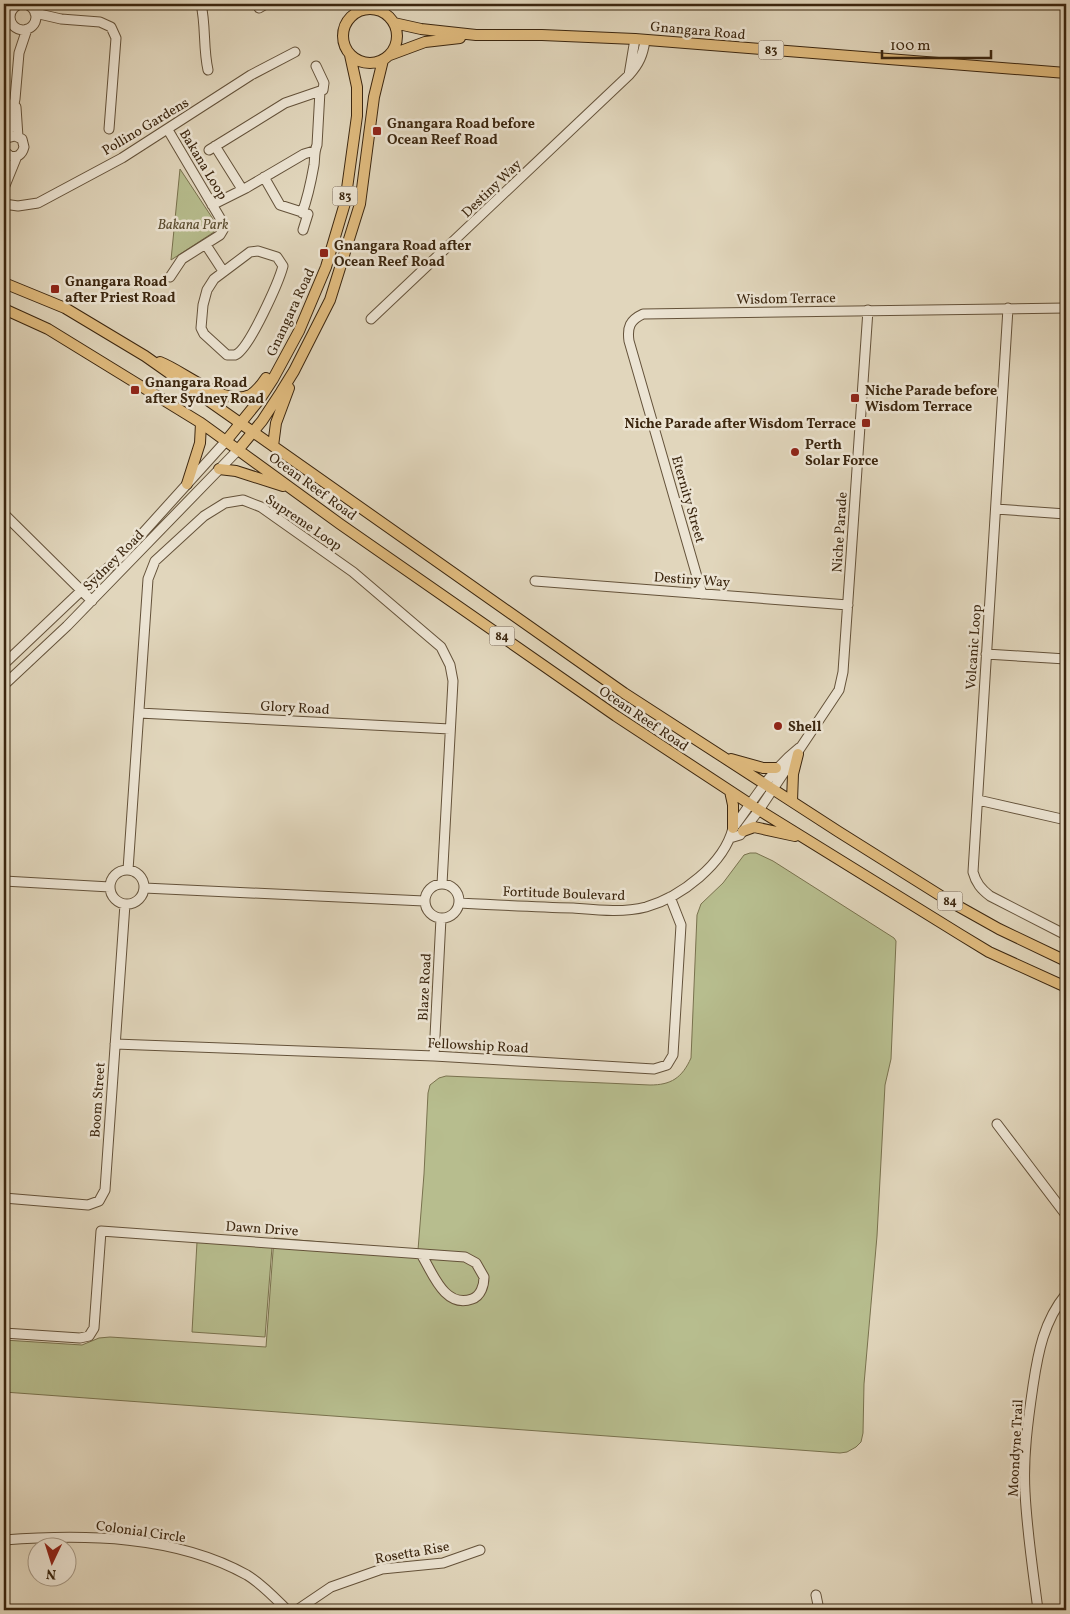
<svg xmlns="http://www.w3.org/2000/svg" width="1070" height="1614" font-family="Vollkorn,serif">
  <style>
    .green { fill: #b7bd8e; stroke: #79724e }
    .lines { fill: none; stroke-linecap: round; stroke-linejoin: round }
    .minor-casing { stroke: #64523a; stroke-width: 11 }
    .major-casing { stroke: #3b260f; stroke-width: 12 }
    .minor { stroke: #ece4d3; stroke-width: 9 }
    .major { stroke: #e0bb7e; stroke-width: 10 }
    .poi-dot { fill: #8f2418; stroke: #ece4d3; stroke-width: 2 }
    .labels { text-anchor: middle; stroke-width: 5; stroke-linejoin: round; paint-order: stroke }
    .shield { fill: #ece4d3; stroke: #705f4a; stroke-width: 1 }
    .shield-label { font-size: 12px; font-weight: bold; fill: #3b260f }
    .street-label { font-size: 14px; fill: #3b260f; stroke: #ece4d3 }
    .poi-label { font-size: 14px; font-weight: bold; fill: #3b260f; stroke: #ece4d3; text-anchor: start }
    .park-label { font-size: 14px; font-style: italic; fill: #5a4c2f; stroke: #ece4d3 }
  </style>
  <rect width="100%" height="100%" fill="#e1d6bc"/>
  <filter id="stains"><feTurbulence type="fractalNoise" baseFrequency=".004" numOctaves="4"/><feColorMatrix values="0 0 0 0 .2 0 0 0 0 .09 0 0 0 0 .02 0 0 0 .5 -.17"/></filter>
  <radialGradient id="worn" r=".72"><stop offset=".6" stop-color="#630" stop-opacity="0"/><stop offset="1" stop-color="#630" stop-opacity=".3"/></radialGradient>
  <path class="green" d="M180,169L213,219L214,232L171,260Z
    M750,853H756L773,861L894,938L896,941L891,1059L885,1085L877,1236L864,1384L863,1433L861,1442L856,1447L847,1452L840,1453L4,1392V1340L82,1345L99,1338L110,1337L266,1347L274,1238L418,1250L424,1174L428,1093L430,1085L439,1078L446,1076L650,1085C671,1085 682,1078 691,1058L697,915L701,904L723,883L744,855Z
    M197,1242L272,1247L265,1337L192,1332Z"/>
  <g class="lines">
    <g class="minor-casing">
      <path id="minor" d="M201,4C206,26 203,48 208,70
        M10 17a13 13 0 1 1 26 0a13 13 0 1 1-26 0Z
        M259,8L266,4
        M35,13L61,19L100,22L111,27L116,38L109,129
        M629,75L635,39
        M16,107L18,137
        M168,130L223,223V230L220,235L182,259L170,277
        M7,138L15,99L19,53L27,29
        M215,146L242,189
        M209,150L285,103L323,90L324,83L316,66
        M4,151L10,156C17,158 22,155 24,147L22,139L15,136L7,138L4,142
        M264,177L280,205L308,214L303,230
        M4,188L17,156
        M4,204L18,206L38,203L122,158L251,75L295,52
        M212,205L246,188L304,154L314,151
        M302,213C308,197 311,182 314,165C315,158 314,152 317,145L320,91
        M206,245L223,271
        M258,251L277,257L283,266C279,281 249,350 235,355C233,355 230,355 227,355L204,334L201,328L203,305L207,290L214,279L250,252Z
        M1008,308L973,872C976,883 981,889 990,896L1066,935
        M371,319L629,75C639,64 643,55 645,40
        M996,509L1066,514
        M4,514L92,601
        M535,581L848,605
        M702,594L629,341C627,327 630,320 643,314L1066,308
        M986,654L1066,659
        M4,664L82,590L123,555L226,441
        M4,685L67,626L238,450
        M139,713L450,729
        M978,800L1066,820
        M730,838L740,835L759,810L839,690L843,672L868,310
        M110 887a17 17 0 1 1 34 0a17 17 0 1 1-34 0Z
        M128,870L148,579L155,561L204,516L225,503L243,500L261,507L353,572L441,647L450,665L453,681L442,884
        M4,881L110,887
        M425 901a17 17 0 1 1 34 0a17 17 0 1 1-34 0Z
        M144,888L424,901
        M459,903C497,905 535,907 573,908C597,910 623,913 646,907C681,897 724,864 733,828C754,800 771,770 799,748
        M115,1044L434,1056L654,1069L667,1065L673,1055L681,925L670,897
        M434,1056L441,918
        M997,1124L1066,1215
        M4,1198L88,1205L99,1201L105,1190L125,904
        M4,1333L80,1338L89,1336L94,1328L101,1231L465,1257L476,1263L484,1277C484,1285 481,1296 472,1299C444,1309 432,1271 421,1254
        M4,1540C84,1534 175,1535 247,1575C262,1584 275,1598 287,1610
        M816,1595L819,1610
        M297,1610L331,1587L382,1569L443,1563L480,1550
        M1038,1610C1033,1571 1027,1532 1025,1492C1023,1457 1028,1420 1033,1386C1038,1352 1044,1321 1066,1294"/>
    </g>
    <g class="major-casing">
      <path id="major" d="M343 36a27 27 0 1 1 54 0a27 27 0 1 1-54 0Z
        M394,23L421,29L476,35H542L635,39L1066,73
        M390,55L425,42L460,38
        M4,283L65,308L145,356L624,693L839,832L949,901L999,929L1066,961
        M4,309L48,329L201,423L340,524L616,716L759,810L961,935L989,952L1066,987
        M160,362C184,371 224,407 250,395C257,391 262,384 266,378
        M226,441L260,399L273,379L299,331L326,267L345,203L357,116V87L350,55
        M273,446L276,423L289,388
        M238,450L262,421L281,392L294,371L330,300L360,204L374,97L383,60
        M219,469L236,471L283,486
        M187,484L200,443L201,423
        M731,759L763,768H776
        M730,791L733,805V828
        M792,801L793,774L798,754
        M743,831L754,827L795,836"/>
    </g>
    <use href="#minor" class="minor"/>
    <use href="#major" class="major"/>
  </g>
  <g class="poi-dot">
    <rect x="372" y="126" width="10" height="10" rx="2.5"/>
    <rect x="319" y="248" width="10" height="10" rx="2.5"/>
    <rect x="50" y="284" width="10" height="10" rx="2.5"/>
    <rect x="130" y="385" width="10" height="10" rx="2.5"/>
    <rect x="850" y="393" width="10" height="10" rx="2.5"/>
    <rect x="861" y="418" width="10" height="10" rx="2.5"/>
    <circle cx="795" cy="452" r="5"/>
    <circle cx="778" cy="726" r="5"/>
  </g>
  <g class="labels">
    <g class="shield">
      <rect x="758.5" y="40.5" width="25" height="19" rx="4"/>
      <rect x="332.5" y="186.5" width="25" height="19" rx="4"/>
      <rect x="489.5" y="626.5" width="25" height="19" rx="4"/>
      <rect x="937.5" y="891.5" width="25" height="19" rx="4"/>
    </g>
    <g class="shield-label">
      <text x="771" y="54">83</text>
      <text x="345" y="200">83</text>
      <text x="502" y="640">84</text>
      <text x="950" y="905">84</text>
    </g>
    <g class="street-label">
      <text transform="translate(698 30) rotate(5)" y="5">Gnangara Road</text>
      <text transform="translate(145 126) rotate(-31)" y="5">Pollino Gardens</text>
      <text transform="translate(204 164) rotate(59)" y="5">Bakana Loop</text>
      <text transform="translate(491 188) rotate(-44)" y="5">Destiny Way</text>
      <text transform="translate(786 298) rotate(-1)" y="5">Wisdom Terrace</text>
      <text transform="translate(290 312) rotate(-65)" y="5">Gnangara Road</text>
      <text transform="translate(313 486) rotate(36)" y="5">Ocean Reef Road</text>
      <text transform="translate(689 499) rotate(74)" y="5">Eternity Street</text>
      <text transform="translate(304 522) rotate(34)" y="5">Supreme Loop</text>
      <text transform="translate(839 532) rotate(-86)" y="5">Niche Parade</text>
      <text transform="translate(113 560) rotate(-45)" y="5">Sydney Road</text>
      <text transform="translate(692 579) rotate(4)" y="5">Destiny Way</text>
      <text transform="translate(973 647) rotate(-86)" y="5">Volcanic Loop</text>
      <text transform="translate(295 707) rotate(3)" y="5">Glory Road</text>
      <text transform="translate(644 718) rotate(34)" y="5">Ocean Reef Road</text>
      <text transform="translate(564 893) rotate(2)" y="5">Fortitude Boulevard</text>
      <text transform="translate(424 987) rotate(-87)" y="5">Blaze Road</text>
      <text transform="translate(478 1045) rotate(3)" y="5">Fellowship Road</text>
      <text transform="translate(97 1100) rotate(-86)" y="5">Boom Street</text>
      <text transform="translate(262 1228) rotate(4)" y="5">Dawn Drive</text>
      <text transform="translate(1015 1448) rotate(-87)" y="5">Moondyne Trail</text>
      <text transform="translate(141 1531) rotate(8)" y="5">Colonial Circle</text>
      <text transform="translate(412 1552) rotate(-10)" y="5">Rosetta Rise</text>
    </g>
    <g class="poi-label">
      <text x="387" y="128">Gnangara Road before<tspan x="387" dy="16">Ocean Reef Road</tspan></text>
      <text x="334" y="250">Gnangara Road after<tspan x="334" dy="16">Ocean Reef Road</tspan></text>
      <text x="65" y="286">Gnangara Road<tspan x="65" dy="16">after Priest Road</tspan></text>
      <text x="145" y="387">Gnangara Road<tspan x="145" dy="16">after Sydney Road</tspan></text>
      <text x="865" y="395">Niche Parade before<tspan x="865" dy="16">Wisdom Terrace</tspan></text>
      <text x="856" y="428" text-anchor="end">Niche Parade after Wisdom Terrace</text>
      <text x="805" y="449">Perth<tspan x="805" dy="16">Solar Force</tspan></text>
      <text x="788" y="731">Shell</text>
    </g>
    <g class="park-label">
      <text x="193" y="229">Bakana Park</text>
    </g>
  </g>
  <rect width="1070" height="1614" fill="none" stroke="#e1d6bc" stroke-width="20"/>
  <rect x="5" y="5" width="1060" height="1604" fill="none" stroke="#3b260f" stroke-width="2.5"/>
  <rect x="10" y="10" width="1050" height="1594" fill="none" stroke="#3b260f"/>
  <g transform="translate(52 1562) rotate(184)"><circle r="24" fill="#ece4d3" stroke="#a59885"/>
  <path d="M0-4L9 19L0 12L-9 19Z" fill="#8f2418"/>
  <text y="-8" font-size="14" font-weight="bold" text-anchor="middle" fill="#3b260f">N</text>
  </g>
  <path d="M882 50v8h109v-8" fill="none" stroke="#3b260f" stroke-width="2.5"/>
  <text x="890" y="50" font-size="15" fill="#3b260f" stroke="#ece4d3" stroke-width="4" paint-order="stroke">100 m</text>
  <rect width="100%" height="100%" filter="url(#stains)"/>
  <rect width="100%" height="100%" fill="url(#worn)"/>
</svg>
